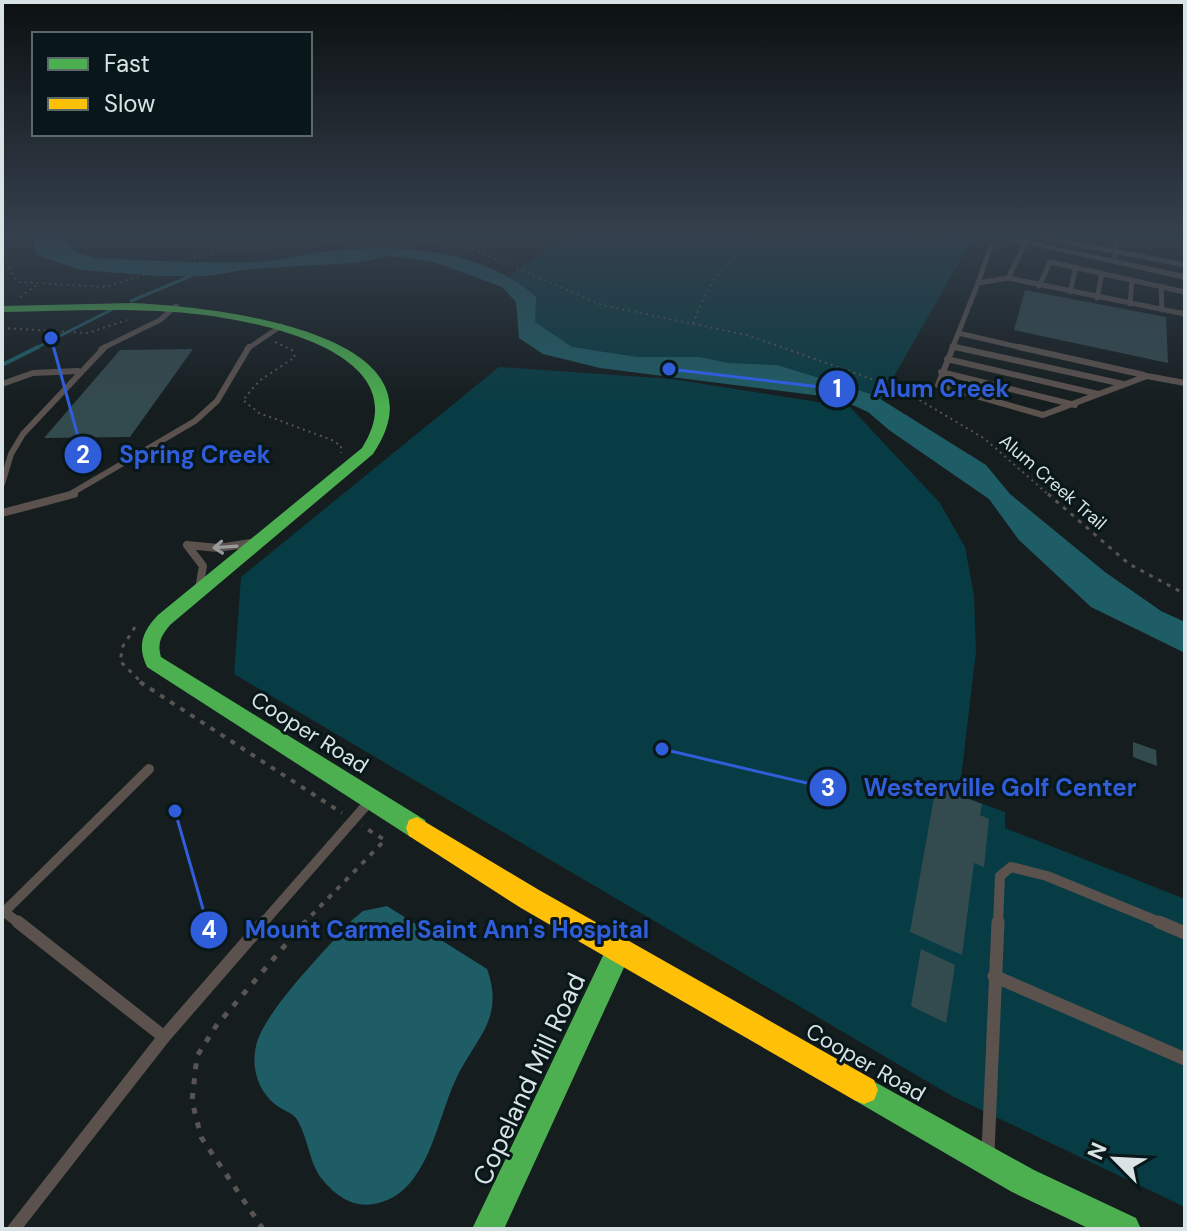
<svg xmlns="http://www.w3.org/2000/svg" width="1187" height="1231" font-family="'DM Sans',sans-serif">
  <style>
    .green { fill: #083c44 }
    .water { fill: #1f5d66 }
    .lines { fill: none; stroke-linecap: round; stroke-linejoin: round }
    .stream-far1 { stroke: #1f5d66; stroke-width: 3 }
    .stream { stroke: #1f5d66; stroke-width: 4 }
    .building { fill: #334a4e }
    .path-far3 { stroke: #575452; stroke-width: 2; stroke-dasharray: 2 4; stroke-linecap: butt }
    .path-far2 { stroke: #575452; stroke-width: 3; stroke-dasharray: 4 6; stroke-linecap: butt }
    .path-far1 { stroke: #575452; stroke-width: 4; stroke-dasharray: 5 7; stroke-linecap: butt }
    .path { stroke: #575452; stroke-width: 5; stroke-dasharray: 6 9; stroke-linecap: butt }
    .lane-far4 { stroke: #5b524e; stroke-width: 5 }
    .lane-far3 { stroke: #5b524e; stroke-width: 6 }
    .lane-far2 { stroke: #5b524e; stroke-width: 8 }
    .lane-far1 { stroke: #5b524e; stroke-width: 10 }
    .lane { stroke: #5b524e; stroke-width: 13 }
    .street { fill: #5b524e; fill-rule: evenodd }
    .fast { fill: #4caf50; fill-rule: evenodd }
    .slow { fill: #ffc107; fill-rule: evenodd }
    .oneway { stroke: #9a9a9a }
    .labels { text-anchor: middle; stroke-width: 6; stroke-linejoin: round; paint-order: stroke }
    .far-street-label { font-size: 18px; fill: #d9e3e5; stroke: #08171a }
    .street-label { font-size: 22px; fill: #d9e3e5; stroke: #08171a }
    .near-street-label { font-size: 26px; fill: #d9e3e5; stroke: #08171a }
    .leader { fill: none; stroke: #305dd9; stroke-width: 3 }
    .callout-dot { fill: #305dd9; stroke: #08171a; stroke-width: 3 }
    .mark-label { font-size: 24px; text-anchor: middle; font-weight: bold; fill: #fff }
    .callout-label { font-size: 24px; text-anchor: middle; font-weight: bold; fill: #305dd9; stroke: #08171a; stroke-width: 6; stroke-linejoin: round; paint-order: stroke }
  </style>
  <rect width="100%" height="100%" fill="#151d1f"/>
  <path class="green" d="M571,233H976L878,404L564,351L525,330L523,299L501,282Z
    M499,367L672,379L850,407L940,503L965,547L974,596L976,651L959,795L1005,812V828L1185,899V1207L952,1096L234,674L241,577Z"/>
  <path class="water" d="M41,233H66L63,237L76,252L95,258C148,260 201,264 254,262C278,261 302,254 327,251C398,244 480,247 536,297L535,322L572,347L637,357H699L728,363L777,365L874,395L986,465L1010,494L1105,572L1161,611L1185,622V653L1091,607L1019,540L989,499L889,430L868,412L837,398L600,368L543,354L519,338L516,302L502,287L434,262L389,256L355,263L250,269L207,276H159L81,270L36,255L34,243Z
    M387,906L487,969C505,1019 476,1037 456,1079C436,1121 428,1195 374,1204C352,1208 335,1195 322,1179C309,1163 308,1136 296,1118C291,1112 282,1110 276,1105C258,1091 251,1068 256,1046C264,1011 326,950 351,921L363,911Z"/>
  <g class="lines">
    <path class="stream-far1" d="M131,301L193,275
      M34,349L113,309"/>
    <path class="stream" d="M2,365L38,347"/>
  </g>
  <path class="building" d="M1025,290L1166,317L1168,363L1014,330Z
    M193,349L130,437L44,438L120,350Z
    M1133,742L1156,750L1157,766L1133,757Z
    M936,786L982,804L980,815L989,819L984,867L974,863L962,955L910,932Z
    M921,949L955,965L946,1023L911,1006Z"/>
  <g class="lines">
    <path class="path-far3" d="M914,237L932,239V233
      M2,244L13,276L19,282L106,287L225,248L301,247L367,236L412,238L475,250L602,305L747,335L903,390L985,439L1050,496
      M20,297L37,285
      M693,324C706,287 727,253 766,240C778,236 792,236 804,233
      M2,328L88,333L127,320
      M275,342L292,350L295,357L259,381L243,400L259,413L332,440L341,446V453"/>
    <path class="path-far2" d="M1048,494L1129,564L1185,594
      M135,627L123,646L120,661L143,684"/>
    <path class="path-far1" d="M140,682L342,813
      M303,924L385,840L362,826"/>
    <path class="path" d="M263,1229L201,1137L192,1101L197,1056L216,1026L305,922"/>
    <path class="lane-far4" d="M1021,233L1185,265
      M1115,256L1117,233
      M1008,278L1185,314
      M978,283L991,245
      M1039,286L1050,262L1185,292
      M1161,286L1162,310
      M1070,292L1076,267
      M1097,298L1102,273
      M1130,304L1132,280
      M958,333L1027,349
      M952,346L964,349
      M101,349L160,320L176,306
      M247,349L281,326
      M952,349L978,283L1008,278L1026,242"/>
    <path class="lane-far3" d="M953,347L938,385L1043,415L1147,376L1185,383
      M955,347L1123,384
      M1019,347L1144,375
      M947,359L1098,394
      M941,372L1075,405
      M2,384L33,373L78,371
      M2,484L11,454L23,434L105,347
      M67,496L195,421L217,401L249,347"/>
    <path class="lane-far2" d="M2,513L74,494
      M187,545L218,548L251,543
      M187,545L203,566L199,589"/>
    <path class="lane-far1" d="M2,910L20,924
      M2,914L149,769
      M262,924L369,802
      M998,924L1000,876L1011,867L1047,876L1164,924"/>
    <path class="lane" d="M18,922L164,1037
      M1159,922L1185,933
      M994,976L1185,1059
      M988,1152L998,922
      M14,1229L164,1037L264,922"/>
    <path class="street" d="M978,233H992L1185,274V280Z"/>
    <path class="fast" d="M133,303C203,306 457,330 373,454L170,625C161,636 157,643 161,657L425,820L428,828L425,836L417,839L409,836L147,667C137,646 142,632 158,615L362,448C426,347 238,316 174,312C117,308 59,311 2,312V306Z
      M619,937L628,941L632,950L504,1229H472L610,941Z
      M864,1076L1034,1170L1136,1218L1141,1229H1090L1012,1192L854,1100L850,1090L854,1080Z"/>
    <path class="slow" d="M417,817L539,890L874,1080L878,1090L874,1100L864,1104L854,1100L521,908L409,836L406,828L409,820Z"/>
  </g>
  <defs><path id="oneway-shaft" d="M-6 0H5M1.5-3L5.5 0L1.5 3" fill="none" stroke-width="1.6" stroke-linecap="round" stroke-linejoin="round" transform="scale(2)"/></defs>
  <use class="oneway" href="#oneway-shaft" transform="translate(225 547) rotate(176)"/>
  <linearGradient id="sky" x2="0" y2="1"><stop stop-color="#0c1011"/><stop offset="0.58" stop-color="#35404d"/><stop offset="1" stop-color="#35404d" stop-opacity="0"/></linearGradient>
  <rect width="1187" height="405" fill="url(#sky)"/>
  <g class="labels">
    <g class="far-street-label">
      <text transform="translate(1053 482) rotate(41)" y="6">Alum Creek Trail</text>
    </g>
    <g class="street-label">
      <text transform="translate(310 732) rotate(32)" y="8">Cooper Road</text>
      <text transform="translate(866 1062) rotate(30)" y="8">Cooper Road</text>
    </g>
    <g class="near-street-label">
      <text transform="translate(529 1079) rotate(-65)" y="9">Copeland Mill Road</text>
    </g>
  </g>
  <path class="leader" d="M669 369L837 389M51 338L83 455M662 749L828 788M175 811L209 930"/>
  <g class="callout-dot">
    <circle cx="669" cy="369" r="8"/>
    <circle cx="51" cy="338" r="8"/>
    <circle cx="662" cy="749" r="8"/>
    <circle cx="175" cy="811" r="8"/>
    <circle cx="837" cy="389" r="20"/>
    <circle cx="83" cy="455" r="20"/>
    <circle cx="828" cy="788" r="20"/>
    <circle cx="209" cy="930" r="20"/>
  </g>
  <g class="mark-label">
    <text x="837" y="397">1</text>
    <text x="83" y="463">2</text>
    <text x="828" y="796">3</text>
    <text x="209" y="938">4</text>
  </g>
  <g class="callout-label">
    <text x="941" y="397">Alum Creek</text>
    <text x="195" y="463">Spring Creek</text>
    <text x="1000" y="796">Westerville Golf Center</text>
    <text x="447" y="938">Mount Carmel Saint Ann's Hospital</text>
  </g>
  <rect width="1187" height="1231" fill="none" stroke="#d9e3e5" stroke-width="8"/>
  <rect x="32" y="32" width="280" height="104" fill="#08171a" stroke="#5c696b" stroke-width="2"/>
  <rect x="48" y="58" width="40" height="12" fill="#4caf50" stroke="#5c696b" stroke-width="2"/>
  <text x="104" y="72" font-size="24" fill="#d9e3e5">Fast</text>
  <rect x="48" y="98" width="40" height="12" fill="#ffc107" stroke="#5c696b" stroke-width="2"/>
  <text x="104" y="112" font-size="24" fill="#d9e3e5">Slow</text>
  <g transform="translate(1115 1159) rotate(294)" stroke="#08171a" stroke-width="6" paint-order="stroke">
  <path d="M0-6L14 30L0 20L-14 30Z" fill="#d9e3e5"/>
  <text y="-12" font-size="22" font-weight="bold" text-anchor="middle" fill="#d9e3e5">N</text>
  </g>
</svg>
